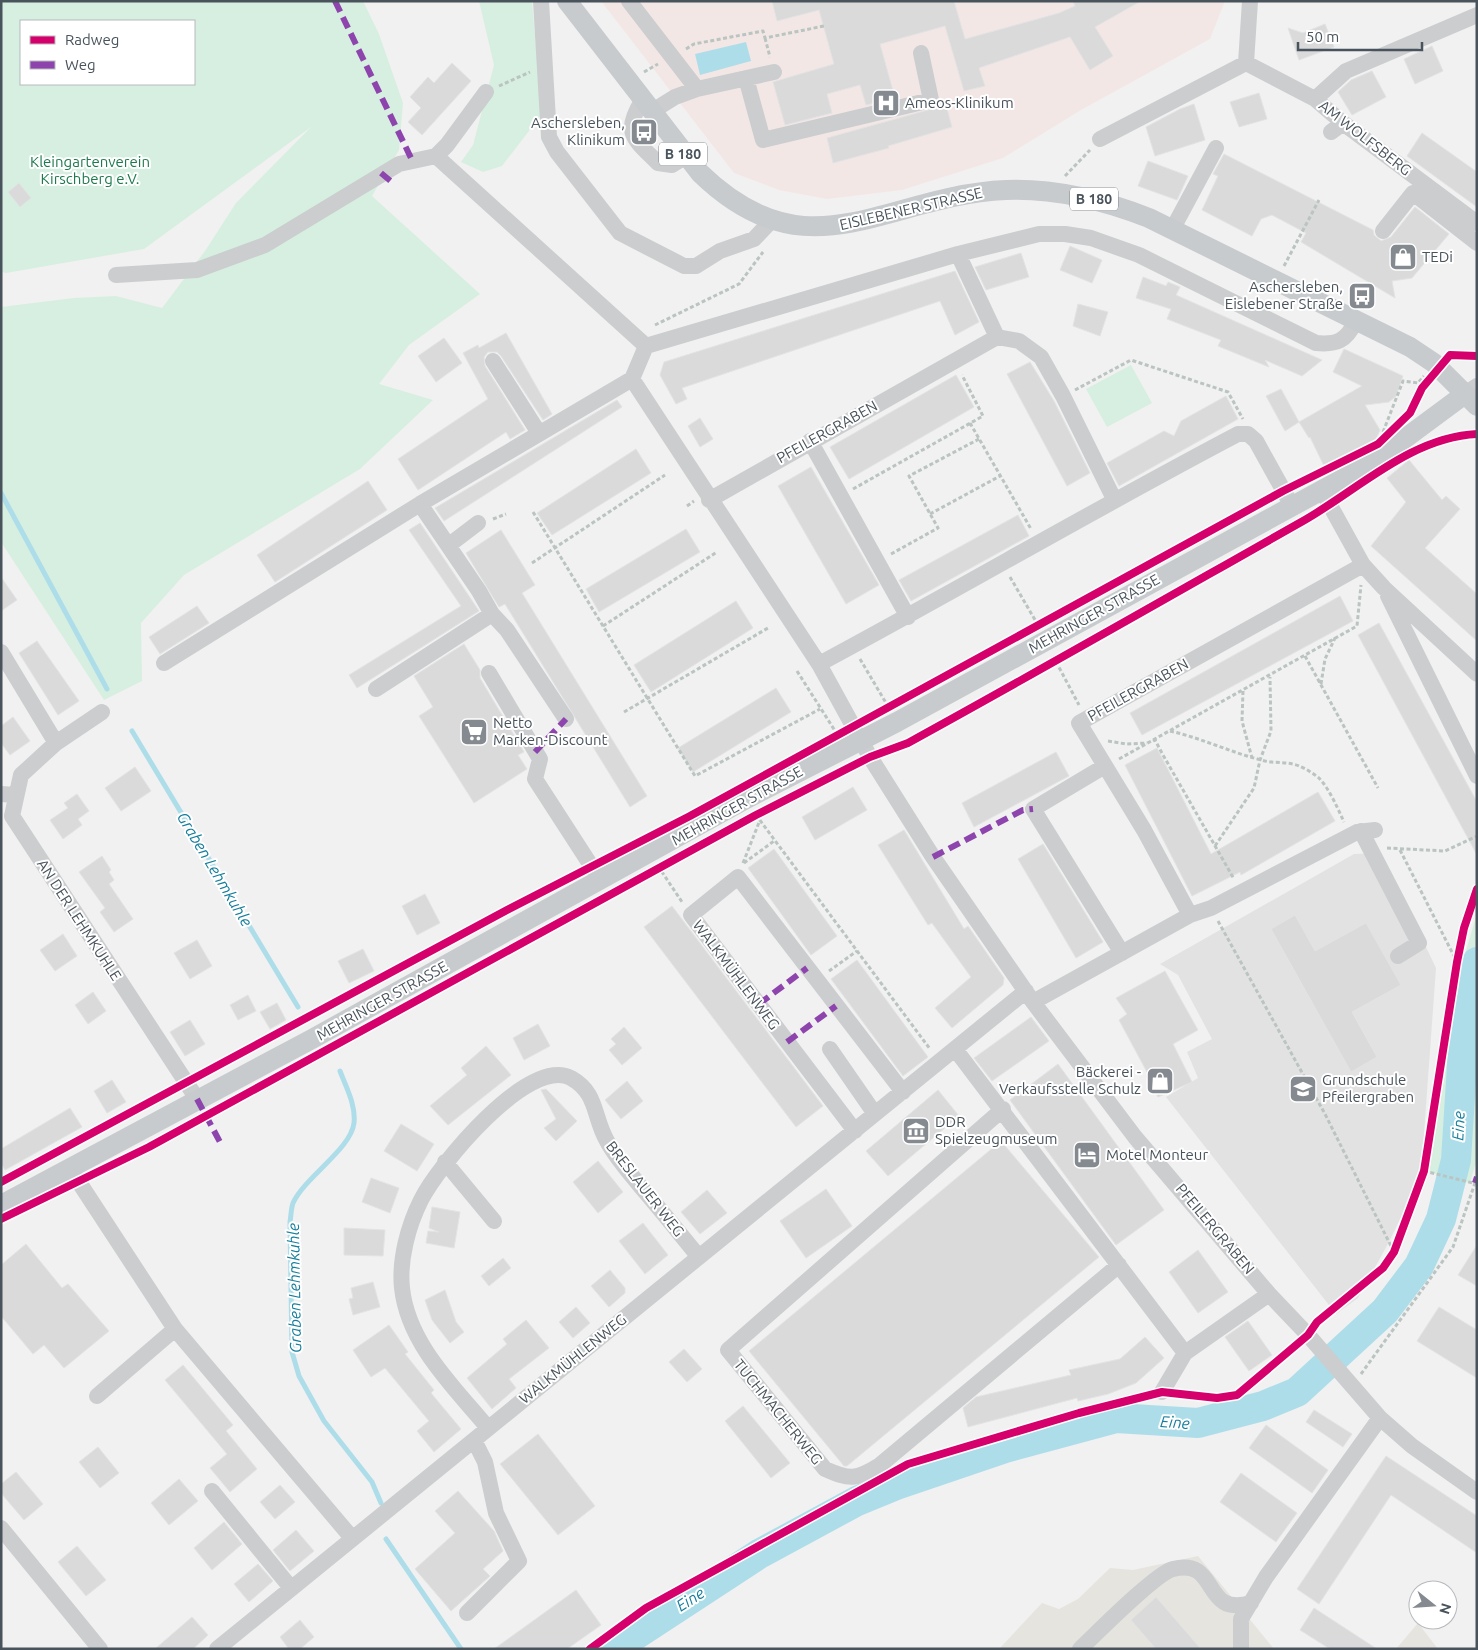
<svg xmlns="http://www.w3.org/2000/svg" width="1478" height="1650" font-family="Ubuntu,sans-serif">
  <style>
    .commercial { fill: #e5e4df }
    .education { fill: #e3e2e2 }
    .medical { fill: #f3e7e6 }
    .green { fill: #d7efe0; fill-rule: evenodd }
    .water { fill: #aeddea }
    .lines { fill: none; stroke-linecap: round; stroke-linejoin: round }
    .stream { stroke: #aeddea; stroke-width: 5 }
    .river { stroke: #aeddea; stroke-width: 30 }
    .building { fill: #dadadb; stroke: #e2e3e4 }
    .path { stroke: #bac4c1; stroke-width: 3; stroke-dasharray: 4 2.5; stroke-linecap: butt }
    .minor { stroke: #cbcdcf; stroke-width: 16 }
    .major { stroke: #c7cbcd; stroke-width: 20 }
    .quiet { stroke: #8e44ad; stroke-width: 6; stroke-dasharray: 12 6; stroke-linecap: butt }
    .cycleway-casing { stroke: #fff; stroke-width: 11 }
    .cycleway { stroke: #d6006c; stroke-width: 8 }
    .labels { text-anchor: middle; stroke-width: 4; stroke-linejoin: round; paint-order: stroke }
    .shield { fill: #fff; stroke: #80878d; stroke-width: 1 }
    .shield-label { font-size: 14px; font-weight: bold; fill: #49535c }
    .poi-label { font-size: 15px; fill: #49535c; stroke: #fff; text-anchor: start }
    .street-label { font-size: 15px; fill: #49535c; stroke: #fff }
    .park-label { font-size: 15px; fill: #1d7a4d; stroke: #fff }
    .water-label { font-size: 16px; font-style: italic; fill: #157e9c; stroke: #fff }
  </style>
  <rect width="100%" height="100%" fill="#f1f1f1"/>
  <path class="commercial" d="M1198,1556L1274,1649H999L1042,1603L1059,1609L1078,1599L1110,1568L1133,1570Z
    M1418,1623L1438,1649H1396Z"/>
  <path class="education" d="M1381,853L1436,968L1421,1175L1389,1242L1358,1298L1336,1314L1166,1097L1198,1078L1187,1052L1212,1039L1178,975L1160,964L1354,854Z"/>
  <path class="medical" d="M601,1H1225L1210,39L1081,110L1003,158L902,190L827,199L779,190L734,173Z"/>
  <path class="green" d="M1,1H363L379,34L403,103L399,150L372,196L480,294L409,345L379,384L433,400L360,469L184,575L141,623L142,681L104,700L1,542V307L74,298L116,296L162,308L205,251L236,203L311,127L144,249L6,273L1,272ZM21,21H194V84H21Z
    M479,1H532L542,114L502,166L483,172L461,162L473,145L494,65Z
    M1131,365L1152,403L1107,427L1086,389Z
    M1477,913V1158L1470,1183L1429,1172L1457,982Z"/>
  <path class="water" d="M746,42L751,61L700,75L695,54Z"/>
  <g class="lines">
    <path class="stream" d="M1,493L107,689
      M132,731L298,1007
      M340,1071C346,1087 356,1105 354,1123C351,1149 305,1177 293,1203C291,1209 291,1216 290,1222L292,1352L299,1376L324,1421L372,1482L381,1503
      M386,1539L461,1649"/>
    <path class="river" d="M614,1649L759,1554L857,1501L896,1485L1005,1448L1116,1418L1198,1423L1263,1406L1297,1392L1385,1311L1419,1266L1441,1219L1456,1160L1465,1018L1477,962"/>
  </g>
  <path class="building" d="M772,1H954L965,39L1059,13L1075,6L1073,1H1141L1095,27L1113,56L1090,70L1070,37L979,68L985,86L964,91L945,26L880,44L895,98L866,105L860,85L827,94L832,113L785,125L773,82L834,64L819,10L777,21Z
    M1325,24L1334,47L1299,60L1288,28L1303,33Z
    M1432,46L1443,71L1415,84L1404,59Z
    M452,63L471,81L422,135L408,122L421,108L410,97L428,77L434,83Z
    M1372,71L1386,97L1352,115L1338,92L1351,80Z
    M1259,93L1267,119L1239,127L1230,102Z
    M1194,104L1205,140L1155,156L1146,127L1180,109Z
    M946,105L952,127L888,146L889,148L833,163L827,138Z
    M1422,133L1477,172V207L1407,156Z
    M1224,154L1373,230L1374,235L1381,241L1391,237L1415,207L1449,234L1412,278L1392,281L1395,298L1301,242L1306,233L1272,215L1261,219L1252,236L1202,210L1218,176L1213,174Z
    M1148,161L1188,176L1177,200L1138,186Z
    M19,183L31,198L20,207L8,192Z
    M1070,246L1102,260L1092,283L1060,270Z
    M1021,253L1029,277L986,290L975,267Z
    M955,271L979,322L955,335L940,301L682,388L687,399L676,404L660,375L664,362Z
    M1143,277L1166,286L1168,282L1180,287L1176,295L1322,360L1302,376L1265,360L1269,367L1218,346L1221,340L1167,319L1171,309L1136,298Z
    M1078,304L1108,312L1100,336L1073,326Z
    M506,333L552,414L543,420L501,356L497,352H488L484,357L485,366L525,430L510,439L506,432L418,490L398,459L488,399L463,353L478,345L479,348Z
    M444,338L462,363L436,382L418,356Z
    M1344,349L1403,376L1396,396L1389,402L1365,405L1380,430L1374,444L1325,468L1310,437L1309,438L1299,422L1362,386L1333,372Z
    M1030,362L1054,401L1090,473L1067,486L1007,374Z
    M956,375L974,407L849,479L830,447Z
    M1281,389L1299,422L1285,431L1266,396Z
    M1226,396L1238,419L1119,486L1107,463L1164,431L1174,436L1181,421Z
    M617,400L622,407L444,521L435,508Z
    M700,418L713,439L700,447L688,426Z
    M636,449L651,473L552,535L537,513Z
    M1409,460L1442,500L1446,496L1460,509L1425,548L1477,594V641L1371,546L1406,502L1387,478Z
    M811,467L879,585L846,604L778,486Z
    M368,481L387,510L275,582L257,555Z
    M1018,515L1029,536L911,601L899,580Z
    M420,523L479,611L357,688L349,675L461,606L409,530Z
    M686,529L700,552L599,612L586,589Z
    M501,530L535,585L522,593L647,796L630,807L505,604L499,607L466,553Z
    M1,577L17,600L1,611Z
    M1340,596L1353,621L1142,735L1130,713Z
    M736,601L753,628L651,692L634,665Z
    M197,606L209,623L160,654L149,637Z
    M1379,623L1477,802V855L1358,635Z
    M37,641L79,701L58,715L19,653Z
    M464,644L480,670V678L524,752L518,755L527,769L474,803L419,716L433,707L414,676Z
    M776,688L791,712L693,772L678,748Z
    M13,717L30,741L10,755L1,743V726Z
    M1157,748L1211,854L1318,792L1335,821L1241,875L1240,872L1192,896L1125,765Z
    M1056,752L1069,776L974,827L962,803Z
    M135,767L151,791L121,811L105,788Z
    M853,787L867,810L815,840L802,817Z
    M77,794L89,811L78,819L82,825L63,839L50,820L68,808L64,803Z
    M904,830L964,929L968,926L1004,978L1003,985L952,1028L935,1008L971,977L932,923L928,925L878,845Z
    M1043,844L1103,942L1076,958L1018,859Z
    M774,849L837,936L811,955L748,868Z
    M102,856L111,870L109,872L114,880L109,884L133,919L114,932L100,912L105,908L79,872Z
    M425,894L440,923L417,935L402,906Z
    M672,906L823,1106L796,1127L644,927Z
    M1295,915L1315,951L1366,923L1401,985L1352,1012L1377,1057L1351,1072L1271,929Z
    M63,934L77,956L55,971L40,950Z
    M197,940L212,966L190,979L174,953Z
    M363,949L374,971L349,983L338,961Z
    M857,960L928,1057L903,1076L831,979Z
    M1165,971L1198,1030L1173,1044L1192,1082L1158,1097L1146,1076L1148,1074L1119,1020L1127,1014L1116,998Z
    M93,992L106,1011L88,1024L75,1005Z
    M248,995L256,1011L238,1020L230,1005Z
    M277,1003L286,1020L270,1029L260,1012Z
    M1031,1017L1049,1041L992,1081L974,1058Z
    M190,1020L205,1044L185,1056L170,1032Z
    M538,1024L550,1046L524,1060L513,1038Z
    M624,1027L642,1048L622,1065L609,1050L616,1044L611,1039Z
    M486,1046L511,1075L448,1125L430,1106L467,1075L461,1068Z
    M1058,1064L1164,1210L1116,1245L1010,1100Z
    M112,1080L126,1102L107,1113L94,1091Z
    M627,1081L643,1101L621,1119L605,1100Z
    M546,1089L577,1121L556,1141L544,1128L556,1119L541,1090Z
    M938,1090L959,1116L888,1176L866,1151Z
    M70,1108L82,1127L5,1170L1,1163V1149Z
    M401,1124L434,1144L417,1171L384,1151Z
    M1001,1141L1099,1257L847,1466H844L749,1351Z
    M598,1161L623,1192L598,1213L573,1182Z
    M371,1178L399,1188L390,1213L362,1202Z
    M826,1189L852,1226L806,1258L780,1221Z
    M707,1190L727,1213L700,1234L681,1212Z
    M432,1207L460,1212L454,1248L426,1243L428,1231L439,1232L429,1228Z
    M643,1223L668,1255L645,1274L619,1241Z
    M344,1228L385,1230L383,1256L344,1255Z
    M26,1244L62,1288L68,1284L109,1331L64,1368L44,1345L33,1354L1,1316V1265Z
    M1477,1245V1286L1458,1275Z
    M1198,1250L1228,1292L1198,1313L1169,1272Z
    M503,1258L511,1268L489,1286L481,1276Z
    M610,1270L625,1288V1293L609,1307L591,1286Z
    M373,1282L380,1307L353,1315L349,1299L353,1298L351,1288Z
    M445,1290L456,1322L464,1332L450,1343L432,1320L425,1300Z
    M576,1307L590,1323L573,1338L559,1322Z
    M1439,1307L1477,1330V1378L1417,1341Z
    M526,1320L549,1348L509,1379L516,1388L492,1409L467,1378L507,1344L503,1339Z
    M1248,1321L1272,1355L1249,1371L1225,1337Z
    M389,1325L408,1352L405,1354L434,1390L431,1393L461,1429L434,1452L417,1431L429,1421L385,1368L371,1377L353,1350Z
    M1145,1337L1164,1358L1136,1383L1108,1394L1078,1401L1077,1398L968,1427L963,1408L976,1397L1071,1375L1069,1370L1120,1359Z
    M684,1349L702,1369L687,1382L669,1362Z
    M183,1365L233,1425L226,1431L257,1469L230,1492L210,1468L227,1454L165,1380Z
    M743,1406L790,1463L771,1478L725,1421Z
    M1314,1410L1352,1434L1343,1447L1306,1422Z
    M1266,1425L1328,1470L1312,1493L1249,1448Z
    M538,1434L595,1506L558,1535L500,1464Z
    M98,1447L119,1473L100,1488L79,1462Z
    M1386,1456L1477,1516V1553L1391,1495L1319,1604L1297,1589Z
    M16,1472L43,1504L24,1520L1,1493V1484Z
    M1241,1473L1297,1513L1276,1542L1220,1502Z
    M179,1479L198,1501L169,1525L151,1503Z
    M280,1485L295,1502L275,1519L260,1502Z
    M458,1491L494,1531L503,1551L483,1569L490,1576L451,1611L415,1569L455,1533L435,1511Z
    M224,1522L242,1544L212,1570L194,1548Z
    M296,1530L314,1551L290,1571L273,1550Z
    M77,1546L106,1580L86,1596L58,1562Z
    M258,1564L273,1581L249,1602L234,1584Z
    M576,1590L601,1625L567,1649H494Z
    M1156,1597L1201,1649H1156L1131,1620Z
    M1314,1608L1377,1649H1330L1300,1630Z
    M192,1617L208,1635L193,1649H155Z
    M300,1620L314,1637L300,1649H289L280,1637Z"/>
  <g class="lines">
    <path class="path" d="M765,38L770,57
      M686,49L694,44L763,31L765,38L824,26
      M644,72L658,64
      M499,86L530,72
      M1065,176L1090,150
      M1284,266L1319,200
      M655,325L739,284L763,252
      M1075,390L1131,360L1228,392L1243,419
      M970,423L1031,529
      M1383,432L1403,381L1418,383L1424,376
      M853,489L983,416L962,375
      M687,506L694,501
      M533,512L695,776L820,709
      M930,514L1000,476
      M493,519L506,514
      M891,554L938,528L909,476L979,439
      M532,563L665,475
      M1010,577L1038,625
      M603,626L717,552
      M1053,656L1079,705
      M1305,656L1378,788
      M860,659L889,708
      M797,671L837,734
      M1321,684L1325,659L1335,638
      M1243,691L1242,721L1252,758
      M624,712L768,628
      M1170,731C1201,738 1230,752 1261,760C1274,764 1287,761 1299,766C1305,768 1314,774 1319,778C1330,790 1337,807 1344,822
      M1108,741L1126,744L1147,743
      M1153,741L1155,740L1163,755L1234,879
      M1119,759L1357,626L1361,585
      M756,815L930,1049
      M1215,846L1254,788L1260,760L1271,731L1270,677
      M1387,848L1445,851L1477,836
      M1400,850L1457,962
      M743,863L760,820
      M744,863L774,841
      M658,866L682,902
      M1218,921L1325,1114L1394,1252
      M829,971L857,951
      M1424,1171L1477,1184
      M1361,1374L1453,1247L1475,1183"/>
    <path class="minor" d="M541,1L549,137L557,152L620,233L684,266H696L720,251L754,239L772,220
      M629,1L697,89
      M1246,63L1315,99L1343,123L1477,223
      M1246,63L1250,1
      M746,78L763,140L931,100L921,53
      M486,92L447,145L436,156L646,346
      M1315,99L1346,71L1477,15
      M642,101C622,133 634,139 658,163L672,165L685,157
      M651,112L675,97L697,89L774,72
      M1331,132L1343,123
      M1100,139L1246,63
      M1172,230L1216,148
      M1383,231L1413,193L1477,243
      M958,254L997,337
      M116,275L197,270L265,245L399,164L436,156
      M997,337L1019,341L1041,357L1063,396L1114,499
      M646,346L632,379L819,664L870,757L933,857L1033,1002L1135,1137L1269,1294L1308,1335L1380,1418L1412,1446L1477,1492
      M646,346L958,254L1039,234H1065L1091,238L1139,255L1316,343C1337,345 1346,341 1356,321
      M493,361L539,433
      M1465,394L1477,386
      M810,441L908,617
      M1321,489L1363,565L1384,588L1477,674
      M709,500L997,337
      M420,504L479,591L492,614L507,630L566,719
      M449,545L478,523
      M1388,596L1477,776
      M1,652L56,743L21,775L12,816L197,1099
      M164,663L420,504L632,379
      M819,664C959,589 1097,508 1238,434H1248L1256,441L1292,506
      M489,673L540,759L535,779L601,881
      M376,689L492,614
      M56,743L102,712
      M1105,766L1033,809L1122,953
      M1,794L16,795
      M1361,831L1419,943L1398,956
      M1190,915L1144,830L1079,723L1363,565
      M1033,1002L1190,915L1211,908L1357,832L1375,830
      M830,1049L875,1114
      M955,1049L1185,1353L1269,1294
      M1003,1109L728,1350L825,1469C850,1480 856,1480 880,1465L1119,1265
      M855,1131L691,915L738,877L903,1092
      M445,1162L494,1221
      M71,1170L175,1329L352,1538
      M1162,1392L1185,1353
      M97,1396L175,1329
      M488,1428C454,1387 408,1344 402,1288C399,1260 408,1226 421,1200C438,1166 528,1056 571,1078C598,1093 593,1117 607,1141C616,1158 629,1172 641,1187C661,1210 680,1234 699,1257
      M212,1491L291,1588
      M1,1528L100,1649
      M467,1613L519,1561L496,1513L485,1462L474,1440
      M217,1649L1026,991
      M1080,1649C1096,1634 1156,1573 1173,1569C1220,1557 1201,1618 1251,1603
      M1241,1649V1619L1266,1577L1380,1418"/>
    <path class="major" d="M567,1L700,173C809,279 885,195 1006,190C1056,188 1103,200 1149,218L1410,347L1434,363L1477,406
      M1,1205L312,1039L746,799L897,722L1355,472L1388,451L1465,394"/>
    <path class="quiet" d="M335,1L412,160
      M381,173L393,183
      M535,752L566,719
      M933,857L1023,810L1033,809
      M759,1004L807,968
      M787,1042L836,1006
      M197,1099L220,1142
      M1475,1183L1477,1177"/>
    <g class="cycleway-casing">
      <path id="cycleway" d="M1,1182L507,910L690,816L1283,491L1378,444L1410,413L1422,388L1450,355L1477,356
        M1,1219L149,1147L756,815L870,757L908,743C1041,670 1172,595 1303,521C1358,490 1411,437 1477,434
        M590,1649L646,1608L908,1464L1079,1413L1162,1392L1217,1398L1237,1395L1308,1335L1317,1322L1383,1268L1394,1252L1424,1171L1457,962L1464,928L1477,889"/>
    </g>
    <use href="#cycleway" class="cycleway"/>
  </g>
  <defs>
    <g id="hospital-square" transform="scale(1.4375)"><rect x="-9" y="-9" width="18" height="18" rx="4" fill="#848a90" stroke="#fff"/><path d="M-5-5h3v3.5h4V-5h3V5h-3V1.5h-4V5h-3Z" fill="#fff"/></g>
    <g id="bus-square" transform="scale(1.4375)"><rect x="-9" y="-9" width="18" height="18" rx="4" fill="#848a90" stroke="#fff"/><path d="M-5-6H5V4H4V6H2V4H-2V6H-4V4H-5ZM-3.5-4V0h7V-4ZM-3.5 1.2v1.5H-2V1.2ZM2 1.2v1.5H3.5V1.2Z" fill="#fff"/></g>
    <g id="shop-square" transform="scale(1.4375)"><rect x="-9" y="-9" width="18" height="18" rx="4" fill="#848a90" stroke="#fff"/><path d="M-5-2.5h2.3a2.7 3.5 0 0 1 5.4 0H5L5.5 6h-11ZM-1.5-2.5h3a1.5 2.3 0 0 0-3 0Z" fill="#fff"/></g>
    <g id="supermarket-square" transform="scale(1.4375)"><rect x="-9" y="-9" width="18" height="18" rx="4" fill="#848a90" stroke="#fff"/><path d="M-6-5.5h2.5l.6 2H6L4.5 2H-2.5L-4.4-4H-6ZM-1.5 3.2a1.3 1.3 0 1 0 .1 0ZM3 3.2a1.3 1.3 0 1 0 .1 0Z" fill="#fff"/></g>
    <g id="school-square" transform="scale(1.4375)"><rect x="-9" y="-9" width="18" height="18" rx="4" fill="#848a90" stroke="#fff"/><path d="M0-5L7-2L0 1L-7-2ZM-4 1L0 2.5L4 1V4Q0 6-4 4Z" fill="#fff"/></g>
    <g id="museum-square" transform="scale(1.4375)"><rect x="-9" y="-9" width="18" height="18" rx="4" fill="#848a90" stroke="#fff"/><path d="M0-6L6-3V-2H-6V-3ZM-5-1h2V3h-2ZM-1-1h2V3h-2ZM3-1h2V3H3ZM-6 4H6V6H-6Z" fill="#fff"/></g>
    <g id="hotel-square" transform="scale(1.4375)"><rect x="-9" y="-9" width="18" height="18" rx="4" fill="#848a90" stroke="#fff"/><path d="M-6-4.5h1.5V1H6V5H4.5V3h-9V5H-6ZM-4 0a1.8 1.8 0 1 1 3.6 0ZM.5 0V-2.5h3Q6-2.5 6 0Z" fill="#fff"/></g>
  </defs>
  <g fill-rule="evenodd">
    <use href="#hospital-square" x="886" y="103"/>
    <use href="#bus-square" x="644" y="132"/>
    <use href="#shop-square" x="1403" y="257"/>
    <use href="#bus-square" x="1362" y="296"/>
    <use href="#supermarket-square" x="474" y="732"/>
    <use href="#shop-square" x="1160" y="1081"/>
    <use href="#school-square" x="1303" y="1089"/>
    <use href="#museum-square" x="916" y="1131"/>
    <use href="#hotel-square" x="1087" y="1155"/>
  </g>
  <g class="labels">
    <g class="shield">
      <rect x="659" y="142.5" width="48" height="23" rx="4"/>
      <rect x="1070" y="187.5" width="48" height="23" rx="4"/>
    </g>
    <g class="shield-label">
      <text x="683" y="159">B 180</text>
      <text x="1094" y="204">B 180</text>
    </g>
    <g class="poi-label">
      <text x="905" y="108">Ameos-Klinikum</text>
      <text x="625" y="128" text-anchor="end">Aschersleben,<tspan x="625" dy="17">Klinikum</tspan></text>
      <text x="1422" y="262">TEDi</text>
      <text x="1343" y="292" text-anchor="end">Aschersleben,<tspan x="1343" dy="17">Eislebener Straße</tspan></text>
      <text x="493" y="728">Netto<tspan x="493" dy="17">Marken-Discount</tspan></text>
      <text x="1141" y="1077" text-anchor="end">Bäckerei -<tspan x="1141" dy="17">Verkaufsstelle Schulz</tspan></text>
      <text x="1322" y="1085">Grundschule<tspan x="1322" dy="17">Pfeilergraben</tspan></text>
      <text x="935" y="1127">DDR<tspan x="935" dy="17">Spielzeugmuseum</tspan></text>
      <text x="1106" y="1160">Motel Monteur</text>
    </g>
    <g class="street-label">
      <text transform="translate(1365 138) rotate(38)" y="5">AM WOLFSBERG</text>
      <text transform="translate(911 209) rotate(-13)" y="5">EISLEBENER STRASSE</text>
      <text transform="translate(827 432) rotate(-29)" y="5">PFEILERGRABEN</text>
      <text transform="translate(1094 614) rotate(-29)" y="5">MEHRINGER STRASSE</text>
      <text transform="translate(1138 690) rotate(-29)" y="5">PFEILERGRABEN</text>
      <text transform="translate(737 806) rotate(-29)" y="5">MEHRINGER STRASSE</text>
      <text transform="translate(79 920) rotate(57)" y="5">AN DER LEHMKUHLE</text>
      <text transform="translate(736 975) rotate(53)" y="5">WALKMÜHLENWEG</text>
      <text transform="translate(382 1001) rotate(-29)" y="5">MEHRINGER STRASSE</text>
      <text transform="translate(645 1189) rotate(52)" y="5">BRESLAUER WEG</text>
      <text transform="translate(1215 1229) rotate(50)" y="5">PFEILERGRABEN</text>
      <text transform="translate(573 1359) rotate(-39)" y="5">WALKMÜHLENWEG</text>
      <text transform="translate(778 1412) rotate(51)" y="5">TUCHMACHERWEG</text>
    </g>
    <g class="park-label">
      <text x="90" y="167">Kleingartenverein<tspan x="90" dy="17">Kirschberg e.V.</tspan></text>
    </g>
    <g class="water-label">
      <text transform="translate(215 869) rotate(59)" y="6">Graben Lehmkuhle</text>
      <text transform="translate(1458 1126) rotate(-87)" y="6">Eine</text>
      <text transform="translate(294 1288) rotate(-91)" y="6">Graben Lehmkuhle</text>
      <text transform="translate(1175 1422) rotate(4)" y="6">Eine</text>
      <text transform="translate(690 1599) rotate(-33)" y="6">Eine</text>
    </g>
  </g>
  <rect width="1478" height="1650" fill="none" stroke="#49535c" stroke-width="5"/>
  <rect x="20" y="20" width="175" height="65" fill="#ffffff" stroke="#b6babe"/>
  <rect x="30" y="36" width="25" height="8" fill="#d6006c" stroke="#b6babe"/>
  <text x="65" y="45" font-size="15" fill="#49535c">Radweg</text>
  <rect x="30" y="61" width="25" height="8" fill="#8e44ad" stroke="#b6babe"/>
  <text x="65" y="70" font-size="15" fill="#49535c">Weg</text>
  <g transform="translate(1433 1605) rotate(107)"><circle r="24" fill="#ffffff" stroke="#b6babe"/>
  <path d="M0-4L9 19L0 12L-9 19Z" fill="#848a90"/>
  <text y="-8" font-size="14" font-weight="bold" text-anchor="middle" fill="#49535c">N</text>
  </g>
  <path d="M1298 42v8h124v-8" fill="none" stroke="#49535c" stroke-width="2.5"/>
  <text x="1306" y="42" font-size="15" fill="#49535c" stroke="#ffffff" stroke-width="4" paint-order="stroke">50 m</text>
</svg>
